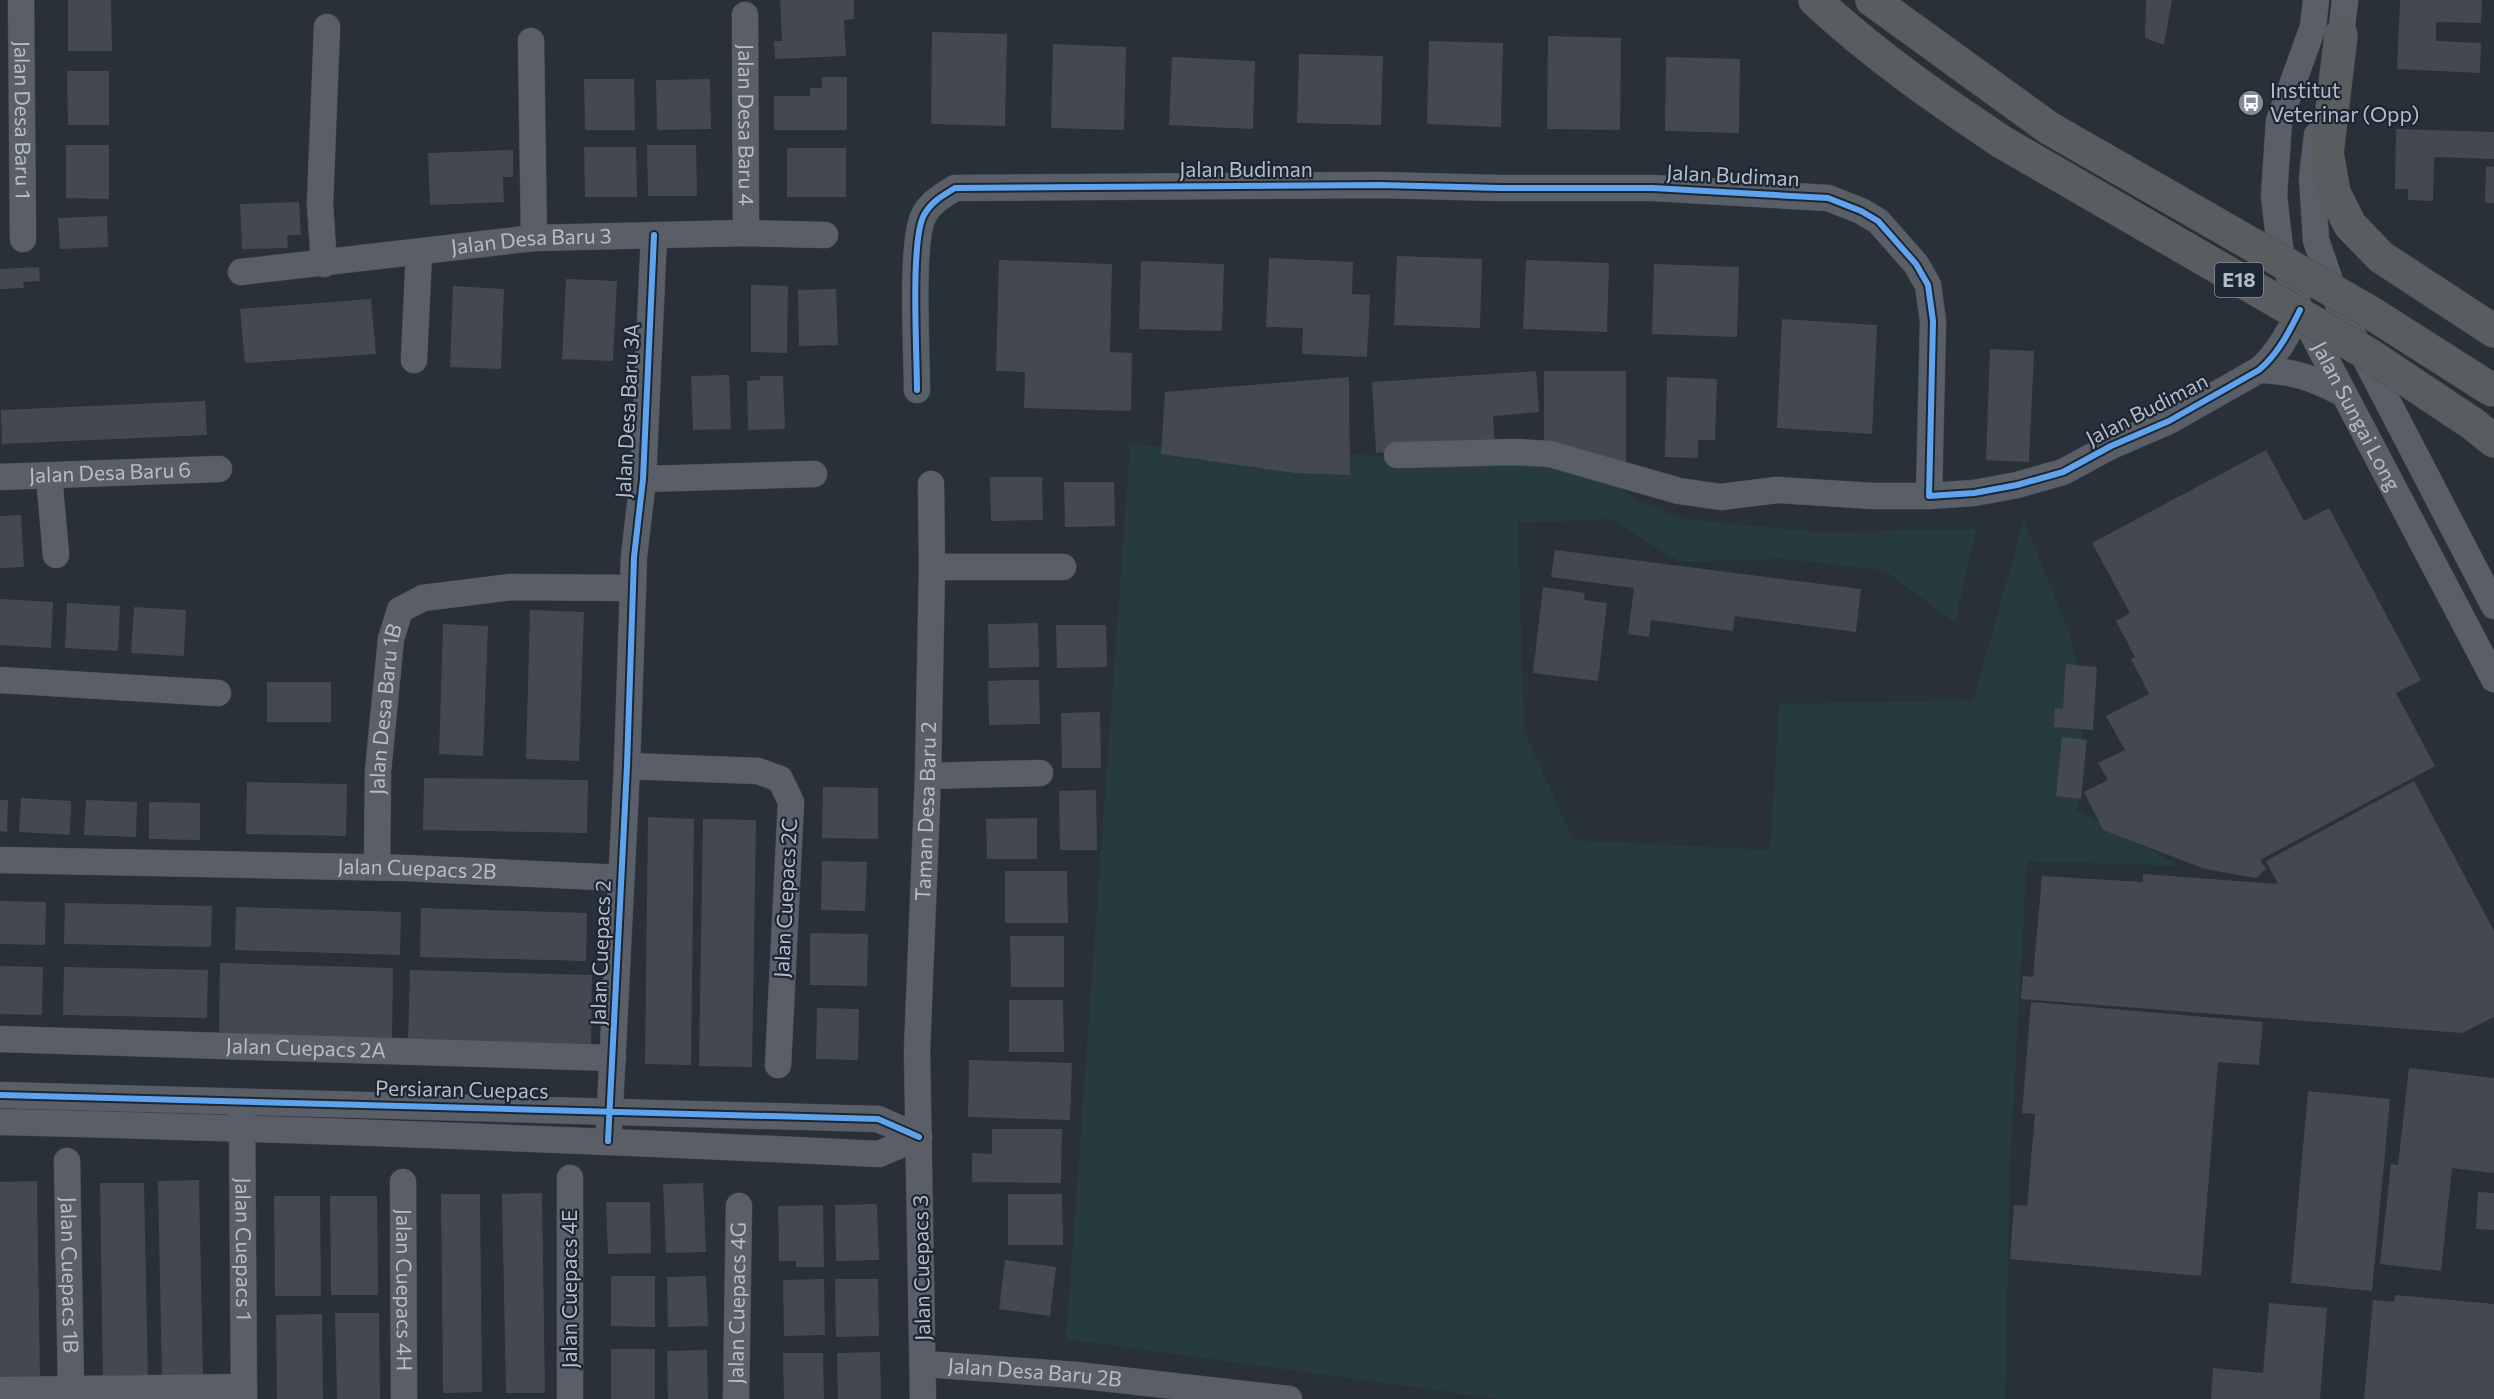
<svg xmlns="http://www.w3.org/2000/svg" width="2494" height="1399" font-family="Commissioner,sans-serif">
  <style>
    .green { fill: #273a3e }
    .building { fill: #444950 }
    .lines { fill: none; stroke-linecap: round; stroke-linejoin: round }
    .minor-casing { stroke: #484c53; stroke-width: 27 }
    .highway-casing { stroke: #474c53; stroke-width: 34 }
    .minor { stroke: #5a5e66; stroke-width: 26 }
    .highway { stroke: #5a5d60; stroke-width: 33 }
    .highway-bridge-casing { stroke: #474c53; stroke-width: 34; stroke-linecap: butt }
    .highway-bridge { stroke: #5a5d60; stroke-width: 33 }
    .cycleway-casing { stroke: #1d2633; stroke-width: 10 }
    .cycleway { stroke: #60a3ed; stroke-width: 6 }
    .labels { text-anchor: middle; stroke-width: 4.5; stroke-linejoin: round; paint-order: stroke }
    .shield { fill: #1d2633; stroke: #878f9c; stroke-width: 1.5 }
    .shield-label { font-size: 20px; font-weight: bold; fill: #b4bcc9 }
    .poi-label { font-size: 21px; fill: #b4bcc9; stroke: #1d2633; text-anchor: start }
    .street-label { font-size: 21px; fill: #b4bcc9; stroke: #1d2633 }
  </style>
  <rect width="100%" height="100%" fill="#2a3038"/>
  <path class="green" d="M1130,444L1242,452L1349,454L1481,462L1583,460L1637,500L1683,519L1819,532L1976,529L1955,623L1884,570L1783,559L1680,562L1610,519L1518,523L1524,730L1573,840L1770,850L1779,704L1973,700L2024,520L2067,627L2085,691L2077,810L2180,866L2027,861L2010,1163L2005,1399H1501L1066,1339Z"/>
  <path class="building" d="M68,0H111L112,51H68Z
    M780,0H854V19L844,20L846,56L775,59L774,41H782Z
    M2146,0H2172L2164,45L2145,38Z
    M2400,0H2482L2481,23L2436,22V41L2481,43L2480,73L2397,69Z
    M932,32L1007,34L1005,126L931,124Z
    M1548,36L1621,38L1620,130L1547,129Z
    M1429,41L1503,43L1501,127L1427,124Z
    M1053,44L1126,47L1124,130L1051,128Z
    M1299,54L1383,56L1381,125L1297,123Z
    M1172,57L1255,61L1253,129L1169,125Z
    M1666,57L1740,59L1739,133L1665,131Z
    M67,71H109V125H68Z
    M822,77H847V130H774V96H810V88H822Z
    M584,79H634L635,130H585Z
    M710,79L711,129L657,130L656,80Z
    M2396,129L2494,132V159L2434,157L2433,201L2408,200V189H2395Z
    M66,145H109V199L66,198Z
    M647,145H696L697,196H648Z
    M584,147H636L637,197H585Z
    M787,148H846V197H787Z
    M513,150V177H503L504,202L430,205L428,153Z
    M2486,166L2494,167V203H2485Z
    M299,202L301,235H287L288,248L242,249L240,204Z
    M107,216L108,247L60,249L58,218Z
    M1397,256L1482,259L1480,328L1394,325Z
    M1269,258L1353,262L1352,294L1370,295L1367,357L1302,354L1303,328L1266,327Z
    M999,260L1112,264L1110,352L1132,353L1131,411L1024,408L1025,372L996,371Z
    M1526,260L1609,263L1607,332L1523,329Z
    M1141,261L1224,264L1222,331L1139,329Z
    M1654,264L1739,267L1737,337L1652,334Z
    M39,267L40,281L23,282L24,288L0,289V269Z
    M566,279L617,281L613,361L562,359Z
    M751,285L788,286L787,353L751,352Z
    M453,286L504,289L501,369L450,367Z
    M836,289L838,345L799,346L798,290Z
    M371,299L376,354L245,363L240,309Z
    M1782,319L1877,325L1872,434L1777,428Z
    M1990,349L2034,351L2029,462L1986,460Z
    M1536,371L1539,412L1493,416L1495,445L1376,453L1372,382Z
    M1544,371H1626V463L1544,454Z
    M729,375L731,429L693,430L691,376Z
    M760,376H783L785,429L748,430L747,381L760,380Z
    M1349,377L1350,475L1295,473L1161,454L1165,392Z
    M1667,377L1717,379L1715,440H1698V458L1665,457Z
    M205,401L207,435L2,444L1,410Z
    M2266,450L2304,521L2329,508L2421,680L2396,693L2435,766L2260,860L2266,869L2256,878L2205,869L2103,830L2084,792L2108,780L2098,763L2125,750L2106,716L2149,694L2131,659L2135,657L2116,621L2130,613L2092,543Z
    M990,477H1042L1043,520L991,521Z
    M1064,482H1114L1115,526L1065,527Z
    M21,515L24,567L0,568V516Z
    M1555,550L1861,589L1856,632L1735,616L1733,631L1651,620L1649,637L1628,634L1634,588L1551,577Z
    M1543,587L1585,593L1584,600L1607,603L1598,681L1533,673Z
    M0,599L53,602L51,648L0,645Z
    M67,603L120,606L118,651L65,648Z
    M134,607L186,610L184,656L131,653Z
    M530,610L584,612L579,761L526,759Z
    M1038,623L1039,667L989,668L988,624Z
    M443,624L488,626L483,756L439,754Z
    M1056,625H1106L1107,667L1057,668Z
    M2066,664L2097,667L2093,730L2054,727L2055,708L2063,709Z
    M1014,680H1039L1040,724L989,725L988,681Z
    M267,682H331V722H267Z
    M1100,712L1101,768H1062L1061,713Z
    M2062,737L2087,740L2081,799L2056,796Z
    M424,778L588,780L587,833L423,830Z
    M2414,781L2494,931V1017L2462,1033L2021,999L2023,976L2033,977L2042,876L2143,882V874L2278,884L2266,861Z
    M247,782L347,784L346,836L246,834Z
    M823,787L878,788V839L822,838Z
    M1096,790L1097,850H1060L1059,791Z
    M21,798L71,801L70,835L19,832Z
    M0,800H8L7,832L0,831Z
    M86,800L137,802L136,837L84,835Z
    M149,802L200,803V840L149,839Z
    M648,817L694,819L691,1065L645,1064Z
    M1037,818V859H987L986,819Z
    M703,819L756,820L752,1067L699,1066Z
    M822,861L867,862L865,911L821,910Z
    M1005,871H1067L1068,923H1005Z
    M0,901L46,902L45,945L0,944Z
    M65,903L212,906L211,947L64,944Z
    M236,907L401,912L400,955L235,950Z
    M421,908L587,913L586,961L420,957Z
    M810,933L868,934L867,986L810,985Z
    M1010,936H1064V987H1011Z
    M220,963L393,968L392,1038L219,1034Z
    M0,966L43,967L42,1015L0,1014Z
    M64,967L208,970L207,1018L63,1015Z
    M410,970L592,975L591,1045L408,1041Z
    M1009,1000H1063L1064,1052H1009Z
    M2031,1002L2263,1022L2259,1065L2218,1062L2201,1276L2010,1259L2014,1205L2027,1206L2035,1114L2022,1113Z
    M817,1008L859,1009L858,1060L816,1059Z
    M969,1060L1072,1063L1070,1120L968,1117Z
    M2409,1068L2494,1078V1173L2452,1168L2441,1271L2380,1264L2391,1164L2398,1165Z
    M2308,1091L2390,1099L2372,1291L2291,1283Z
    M992,1129H1062L1061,1183L972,1182V1153L992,1154Z
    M199,1180L203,1380L162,1381L158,1181Z
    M37,1181L40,1380H0V1182Z
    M100,1183H144L148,1381L103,1382Z
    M703,1183L706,1252L666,1253L663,1184Z
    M2478,1192L2494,1193V1230L2476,1229Z
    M542,1193L545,1393H506L502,1194Z
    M441,1194H480L482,1392L443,1393Z
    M1008,1194H1062L1063,1245H1008Z
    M274,1196H320L321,1296H275Z
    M330,1196H377L378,1295H331Z
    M606,1202H650L651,1253L608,1254Z
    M877,1204L879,1260L836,1261L835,1205Z
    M823,1205L824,1267H796V1261H779L778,1206Z
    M1005,1260L1056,1267L1050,1316L999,1309Z
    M611,1276H655V1327L611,1326Z
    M706,1276L708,1326L668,1327L667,1277Z
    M824,1279L825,1335L784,1336L783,1280Z
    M835,1279H878L879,1336L836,1337Z
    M2395,1295L2494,1304V1399H2364L2373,1300L2394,1302Z
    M2269,1303L2327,1308L2320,1399H2211L2213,1368L2263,1373Z
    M335,1313H379L380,1399H337Z
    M322,1314L323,1399H277L276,1315Z
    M611,1349H655V1399H611Z
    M707,1350L708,1399H668L667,1351Z
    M880,1352L881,1399H838L837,1353Z
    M783,1353H823L824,1399H784Z"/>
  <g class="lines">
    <g class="minor-casing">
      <g id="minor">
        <path id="s1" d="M21,0L23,239"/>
        <path id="s2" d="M2316,0L2313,27L2279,121L2274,196L2280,248L2300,310L2494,679"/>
        <path id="s3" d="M745,15L746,233"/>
        <path d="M531,41L534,238"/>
        <path d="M2336,53L2341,35L2345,0"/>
        <path d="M2317,135L2312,178L2316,240L2340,310L2494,606"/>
        <path d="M324,264L320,204L327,27"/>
        <path id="s4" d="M241,272L534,238L746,233L825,235"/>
        <path d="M414,360L419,252"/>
        <path d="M2259,370C2295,371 2312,378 2344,394"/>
        <path d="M917,390C917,355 910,240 924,215C931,202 942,196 955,188L1380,185L1500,188H1653L1828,198L1861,211L1878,221L1916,264L1928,285L1933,321L1929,496L1974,493L2017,485L2063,472L2111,446L2169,421L2259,370C2278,354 2289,332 2300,310"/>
        <path d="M1397,455L1515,452L1550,454L1679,491L1721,497L1777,490L1873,496H1929"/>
        <path d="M49,476L56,555"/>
        <path id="s5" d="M0,477L219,469"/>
        <path d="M643,479L814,474"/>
        <path d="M932,567H1063"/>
        <path d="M0,680L218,693"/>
        <path d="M627,766L758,771L780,779L791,802L778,1065"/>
        <path d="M928,776L1040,773"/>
        <path id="s6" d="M0,860L405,868L620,878"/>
        <path id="s7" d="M377,867L378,771L391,639L400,610L423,598L511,587L633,588"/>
        <path id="s8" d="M0,1039L613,1058"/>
        <path d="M0,1095L878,1119L919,1137"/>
        <path id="s9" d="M242,1111L244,1399"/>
        <path d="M0,1122C293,1129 586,1140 879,1154L919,1137"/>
        <path d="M609,1127L627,766L634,557L643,479L654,235"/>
        <path id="s10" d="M67,1161L71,1390"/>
        <path id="s11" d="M403,1182L404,1399"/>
        <path id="s12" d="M924,1364L1076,1375L1289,1399"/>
        <path d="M0,1390L244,1387"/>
        <path d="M570,1399V1178"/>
        <path id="s13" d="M736,1399L739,1206"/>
        <path id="s14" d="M923,1399L917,1051L928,776L932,567L931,484"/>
      </g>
    </g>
    <g class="highway-casing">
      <path id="highway" d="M1815,0C1873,54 1936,98 2002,142
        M1872,0L2049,128
        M2341,35L2327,153L2334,193L2350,225L2381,257L2494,331
        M2473,424L2494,441"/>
    </g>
    <use href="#minor" class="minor"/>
    <use href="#highway" class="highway"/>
    <g class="highway-bridge-casing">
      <path id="highway-bridge" d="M2049,128L2368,311L2492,390
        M2002,142L2368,354L2473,424"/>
    </g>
    <use href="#highway-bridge" class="highway-bridge"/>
    <g class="cycleway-casing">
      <path id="cycleway" d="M917,390C917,355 910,240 924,215C931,202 942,196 955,188L1380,185L1500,188H1653L1828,198L1861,211L1878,221L1916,264L1928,285L1933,321L1929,496L1974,493L2017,485L2063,472L2111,446L2169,421L2259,370C2278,354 2289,332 2300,310
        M0,1095L878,1119L919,1137
        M608,1141L627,766L634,557L643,479L654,235"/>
    </g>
    <use href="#cycleway" class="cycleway"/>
  </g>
  <defs>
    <g id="bus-disc" transform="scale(1.35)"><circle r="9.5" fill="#848b96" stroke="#1d2633"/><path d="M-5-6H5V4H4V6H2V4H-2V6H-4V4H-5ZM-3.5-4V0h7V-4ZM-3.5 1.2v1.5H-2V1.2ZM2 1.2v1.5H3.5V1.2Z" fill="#fff"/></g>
  </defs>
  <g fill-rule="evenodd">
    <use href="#bus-disc" x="2251" y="103"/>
  </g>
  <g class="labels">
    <rect class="shield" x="2215" y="263" width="48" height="34" rx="4.5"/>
    <g class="shield-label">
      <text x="2239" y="287">E18</text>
    </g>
    <g class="poi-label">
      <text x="2270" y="98">Institut<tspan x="2270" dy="24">Veterinar (Opp)</tspan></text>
    </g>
    <g class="street-label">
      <text dy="7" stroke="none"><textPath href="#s1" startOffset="120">Jalan Desa Baru 1</textPath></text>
      <text dy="7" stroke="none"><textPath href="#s3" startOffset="110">Jalan Desa Baru 4</textPath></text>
      <text x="1246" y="177">Jalan Budiman</text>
      <text transform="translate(1733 176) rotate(3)" y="7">Jalan Budiman</text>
      <text dy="7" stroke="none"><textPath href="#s4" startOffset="292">Jalan Desa Baru 3</textPath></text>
      <text transform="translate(2147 410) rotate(-27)" y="7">Jalan Budiman</text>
      <text transform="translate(628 411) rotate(-87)" y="7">Jalan Desa Baru 3A</text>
      <text dy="7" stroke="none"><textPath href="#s2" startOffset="440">Jalan Sungai Long</textPath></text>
      <text dy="7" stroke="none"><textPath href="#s5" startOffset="110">Jalan Desa Baru 6</textPath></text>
      <text dy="7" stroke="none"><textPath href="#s7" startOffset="158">Jalan Desa Baru 1B</textPath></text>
      <text dy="7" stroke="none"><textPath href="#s14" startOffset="588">Taman Desa Baru 2</textPath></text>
      <text dy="7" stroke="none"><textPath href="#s6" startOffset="417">Jalan Cuepacs 2B</textPath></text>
      <text transform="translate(786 898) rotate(-87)" y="7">Jalan Cuepacs 2C</text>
      <text transform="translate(601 953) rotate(-88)" y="7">Jalan Cuepacs 2</text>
      <text dy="7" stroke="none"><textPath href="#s8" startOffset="306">Jalan Cuepacs 2A</textPath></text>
      <text transform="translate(462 1090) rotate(1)" y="7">Persiaran Cuepacs</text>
      <text dy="7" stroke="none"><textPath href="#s9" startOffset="138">Jalan Cuepacs 1</textPath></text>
      <text transform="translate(922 1268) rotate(-91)" y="7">Jalan Cuepacs 3</text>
      <text dy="7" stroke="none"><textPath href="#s10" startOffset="114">Jalan Cuepacs 1B</textPath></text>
      <text transform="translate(570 1289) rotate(-90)" y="7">Jalan Cuepacs 4E</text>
      <text dy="7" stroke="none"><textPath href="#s11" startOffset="108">Jalan Cuepacs 4H</textPath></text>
      <text dy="7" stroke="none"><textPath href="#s13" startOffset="96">Jalan Cuepacs 4G</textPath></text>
      <text dy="7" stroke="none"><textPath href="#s12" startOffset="111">Jalan Desa Baru 2B</textPath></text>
    </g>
  </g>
</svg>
